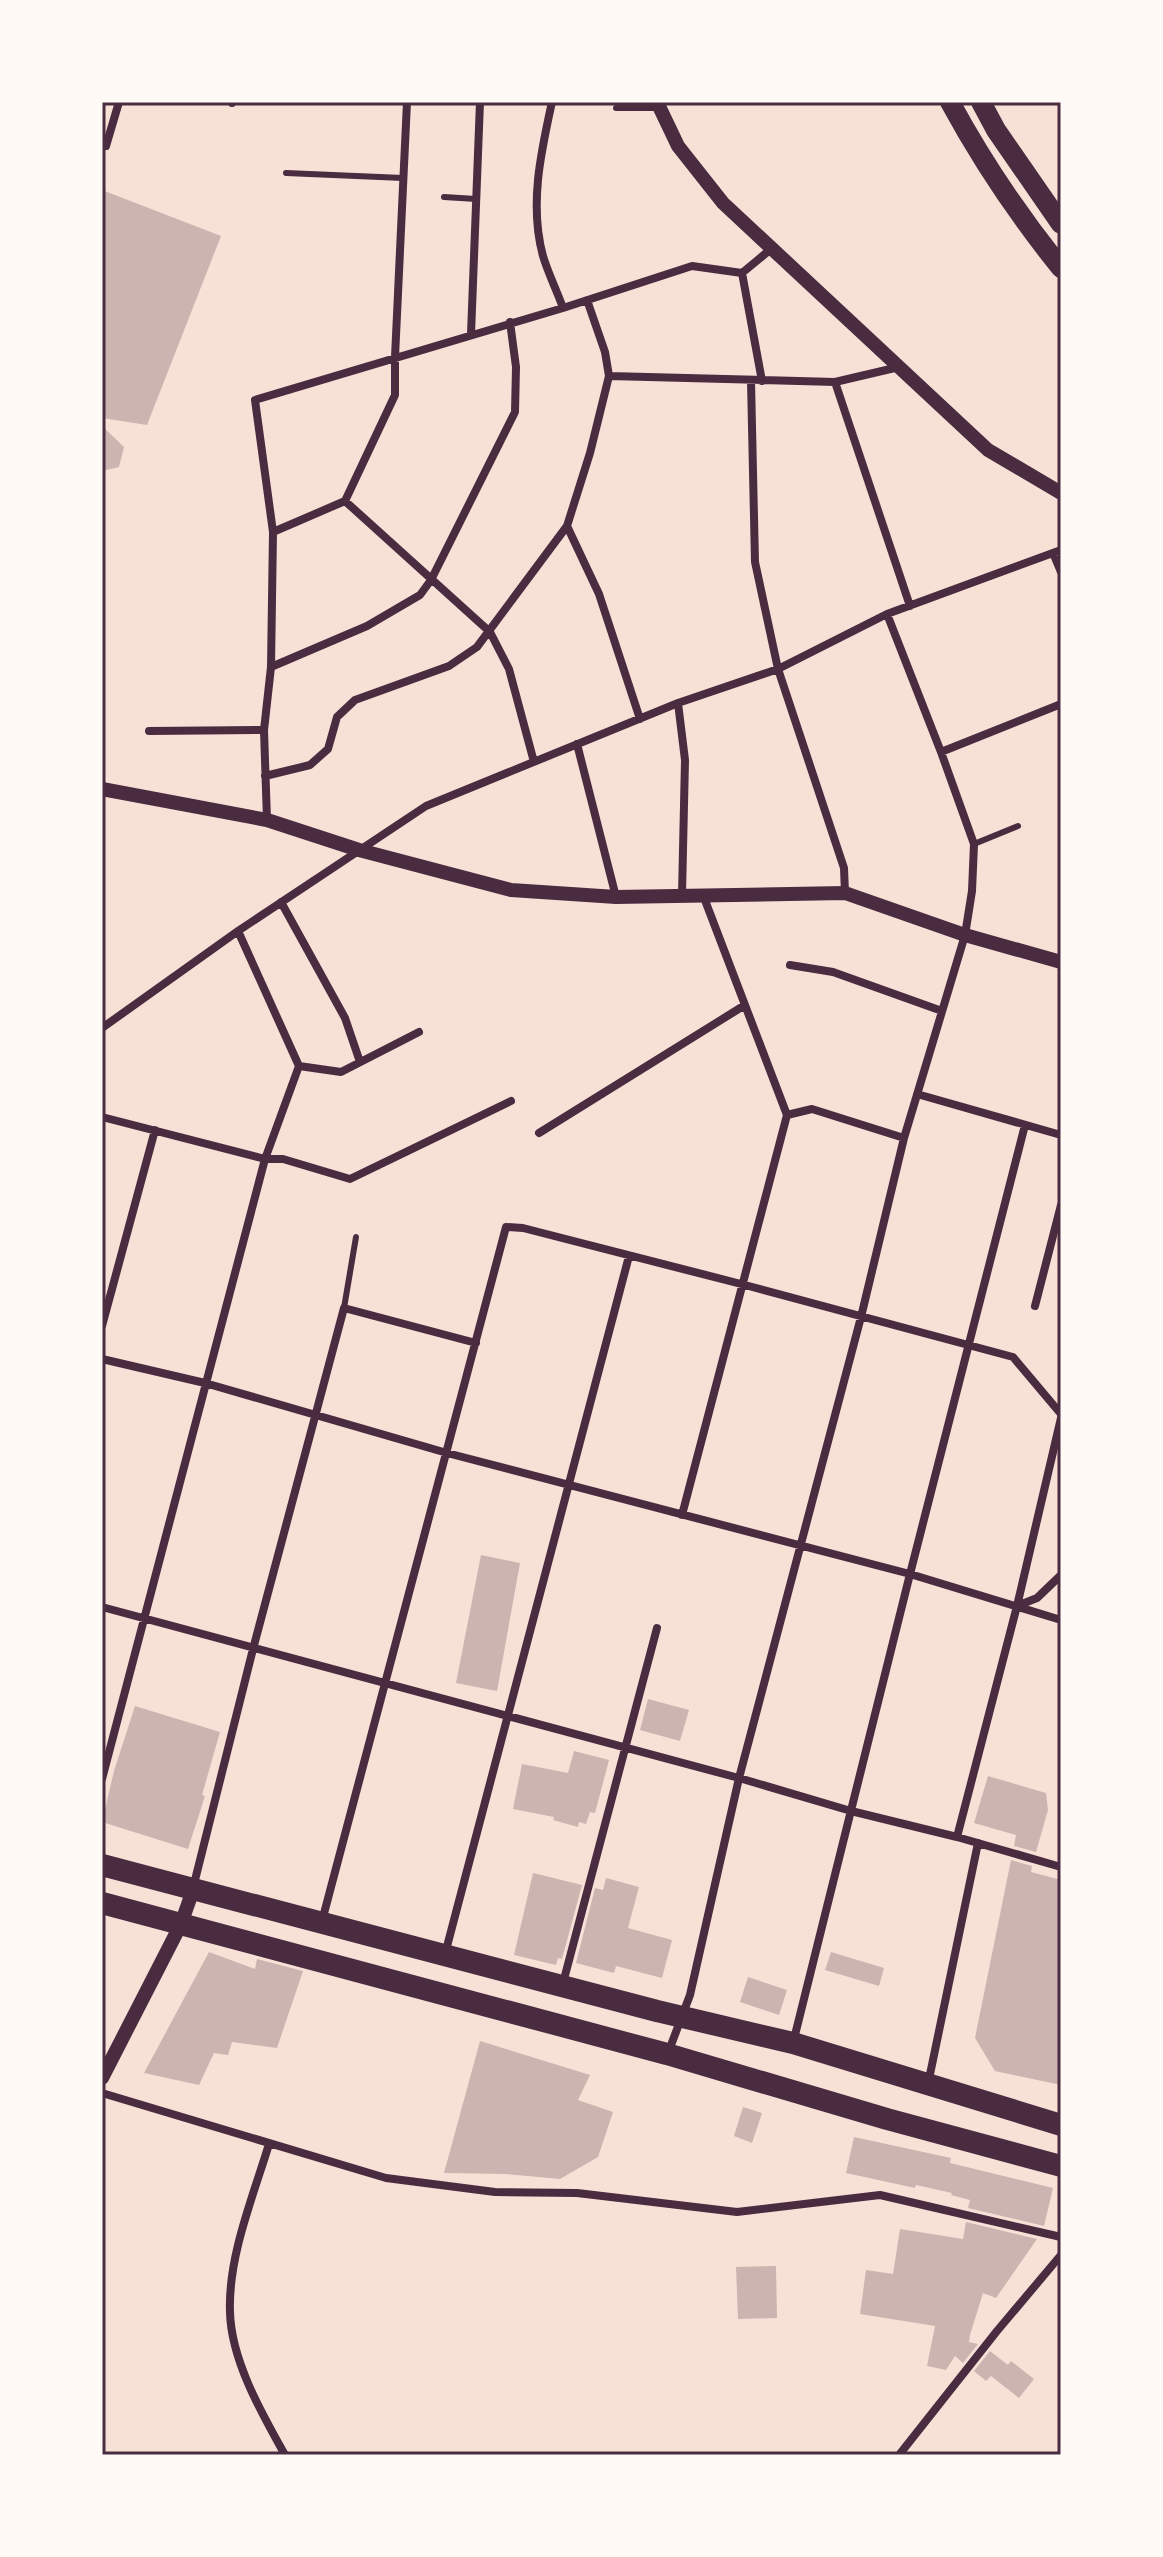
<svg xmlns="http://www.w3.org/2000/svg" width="1163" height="2557" font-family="'Times New Roman',serif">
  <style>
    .building { fill: #ccb4b1 }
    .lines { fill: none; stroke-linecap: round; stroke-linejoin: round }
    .service { stroke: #4a2c40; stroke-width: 6 }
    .minor { stroke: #4a2c40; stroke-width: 8 }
    .tertiary { stroke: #4a2c40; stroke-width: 14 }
    .primary { stroke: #4a2c40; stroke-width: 20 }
    .trunk { stroke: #4a2c40; stroke-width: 22 }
    .neatline { fill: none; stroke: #4a2c40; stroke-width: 3 }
  </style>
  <rect width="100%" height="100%" fill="#f7e1d7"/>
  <path class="building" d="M102,190L221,236L147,425L102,418Z
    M102,426L124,447L119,467L102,471Z
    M481,1555L520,1563L497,1691L456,1683Z
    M648,1699L689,1710L680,1741L640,1730Z
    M135,1706L220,1732L202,1795L205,1796L188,1849L102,1822L114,1771Z
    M574,1751L609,1760L595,1813L590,1812L586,1824L579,1822L578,1827L553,1820L554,1817L513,1809L522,1764L568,1773Z
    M988,1776L1046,1793L1048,1810L1036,1852L1014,1846L1016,1835L974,1823Z
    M1011,1860L1032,1866L1031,1872L1061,1880V2085L995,2071L975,2038Z
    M533,1873L582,1885L562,1959L558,1958L556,1965L514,1955Z
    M606,1878L639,1887L628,1928L672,1940L662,1978L616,1966L614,1973L576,1963L595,1888L603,1890Z
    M209,1952L255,1969L257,1959L303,1971L277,2048L232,2042L228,2055L214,2053L199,2085L144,2073Z
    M831,1952L884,1968L879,1986L825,1970Z
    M748,1977L787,1990L779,2015L740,2002Z
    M480,2041L590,2075L578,2100L613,2112L598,2157L560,2179L506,2174L444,2173Z
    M743,2107L762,2113L752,2143L734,2136Z
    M854,2137L951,2158L950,2163L1053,2188L1044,2226L968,2208L970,2200L951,2195L952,2193L916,2185L915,2188L846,2173Z
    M966,2222L1037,2239L996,2298L983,2293L970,2335L969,2342L978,2344L963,2363L955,2356L946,2370L927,2366L935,2326L860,2314L866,2270L893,2274L900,2229L963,2239Z
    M776,2266L777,2318L738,2319L736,2267Z
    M990,2351L1008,2365L1011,2361L1034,2379L1019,2398L991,2376L986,2381L974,2371Z"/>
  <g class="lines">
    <path class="service" d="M616,108H659
      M286,173L403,178
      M444,197L476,199
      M974,844L1018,826
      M344,1308L356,1237"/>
    <path class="minor" d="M552,102C541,152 529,205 543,256C548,273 557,291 563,308
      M232,103V102
      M106,146L119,102
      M742,273L762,381
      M587,300L605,352L609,376L835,382L899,367
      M471,334L480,102
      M751,381L755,562L778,669L844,868L845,893
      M835,382L910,606
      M345,501L490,632L509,669L534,762
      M567,526L599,594L640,719
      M273,532L345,501L395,395V357L407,102
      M1053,553L1061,572
      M271,667L367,626L420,595L431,580L515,412L516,367L510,322
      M678,703L685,760L682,895
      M149,731L264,730
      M577,744L616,897
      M941,752L1061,704
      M265,776L310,765L328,749L337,717L355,700L449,666L477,647L567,526L590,453L609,376
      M267,820L264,730L271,667L273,532L255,400L563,308L692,266L742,273L771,249
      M281,902L345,1018L360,1062
      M790,965L833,972L942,1011
      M102,1028L238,931L426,806L678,703L778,669L887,614L1061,550
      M299,1066L341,1072L419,1032
      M917,1094L1061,1135
      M787,1115L812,1109L904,1138
      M102,1117L265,1159H283L350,1179L511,1101
      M539,1133L745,1005
      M1035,1306L1061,1205
      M102,1326L155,1130
      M102,1359L205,1383L447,1453L910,1574L1061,1620
      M682,1515L787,1115L703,895
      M1017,1606L1037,1598L1061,1575
      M102,1607L739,1778L851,1811L957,1837L1061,1867
      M102,1779L265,1159L299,1066L238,931
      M957,1837L1017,1606L1061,1418
      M193,1888L253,1649L344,1308L476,1343
      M322,1921L506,1227L523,1228L745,1285L1013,1357L1061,1414
      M445,1954L629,1256
      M563,1983L657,1628
      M793,2043L910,1574L1025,1125
      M668,2053L690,1995L739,1778L861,1317L904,1138L965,935L972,891L974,844L941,752L887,614
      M928,2084L978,1843
      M102,2093L386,2178L495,2192L577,2193L737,2212L880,2195L1061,2237
      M269,2144C253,2197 228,2256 230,2312C231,2360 262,2414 285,2455
      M899,2455L997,2331L1061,2255"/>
    <path class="tertiary" d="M657,102L678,146L723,203L988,450L1061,493
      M102,789L267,820L359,850L511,890L616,897L845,893L965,935L1061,962
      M102,2078L181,1924L193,1890"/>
    <path class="primary" d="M950,102C982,161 1019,216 1061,268
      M981,102L996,130L1061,224"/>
    <path class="trunk" d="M102,1865L657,2011L793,2043L1061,2125
      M102,1903L667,2054L887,2119L1061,2166"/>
  </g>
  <rect width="1163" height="2557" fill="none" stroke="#fffaf5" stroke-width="208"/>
  <rect x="104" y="104" width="955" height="2349" class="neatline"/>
</svg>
